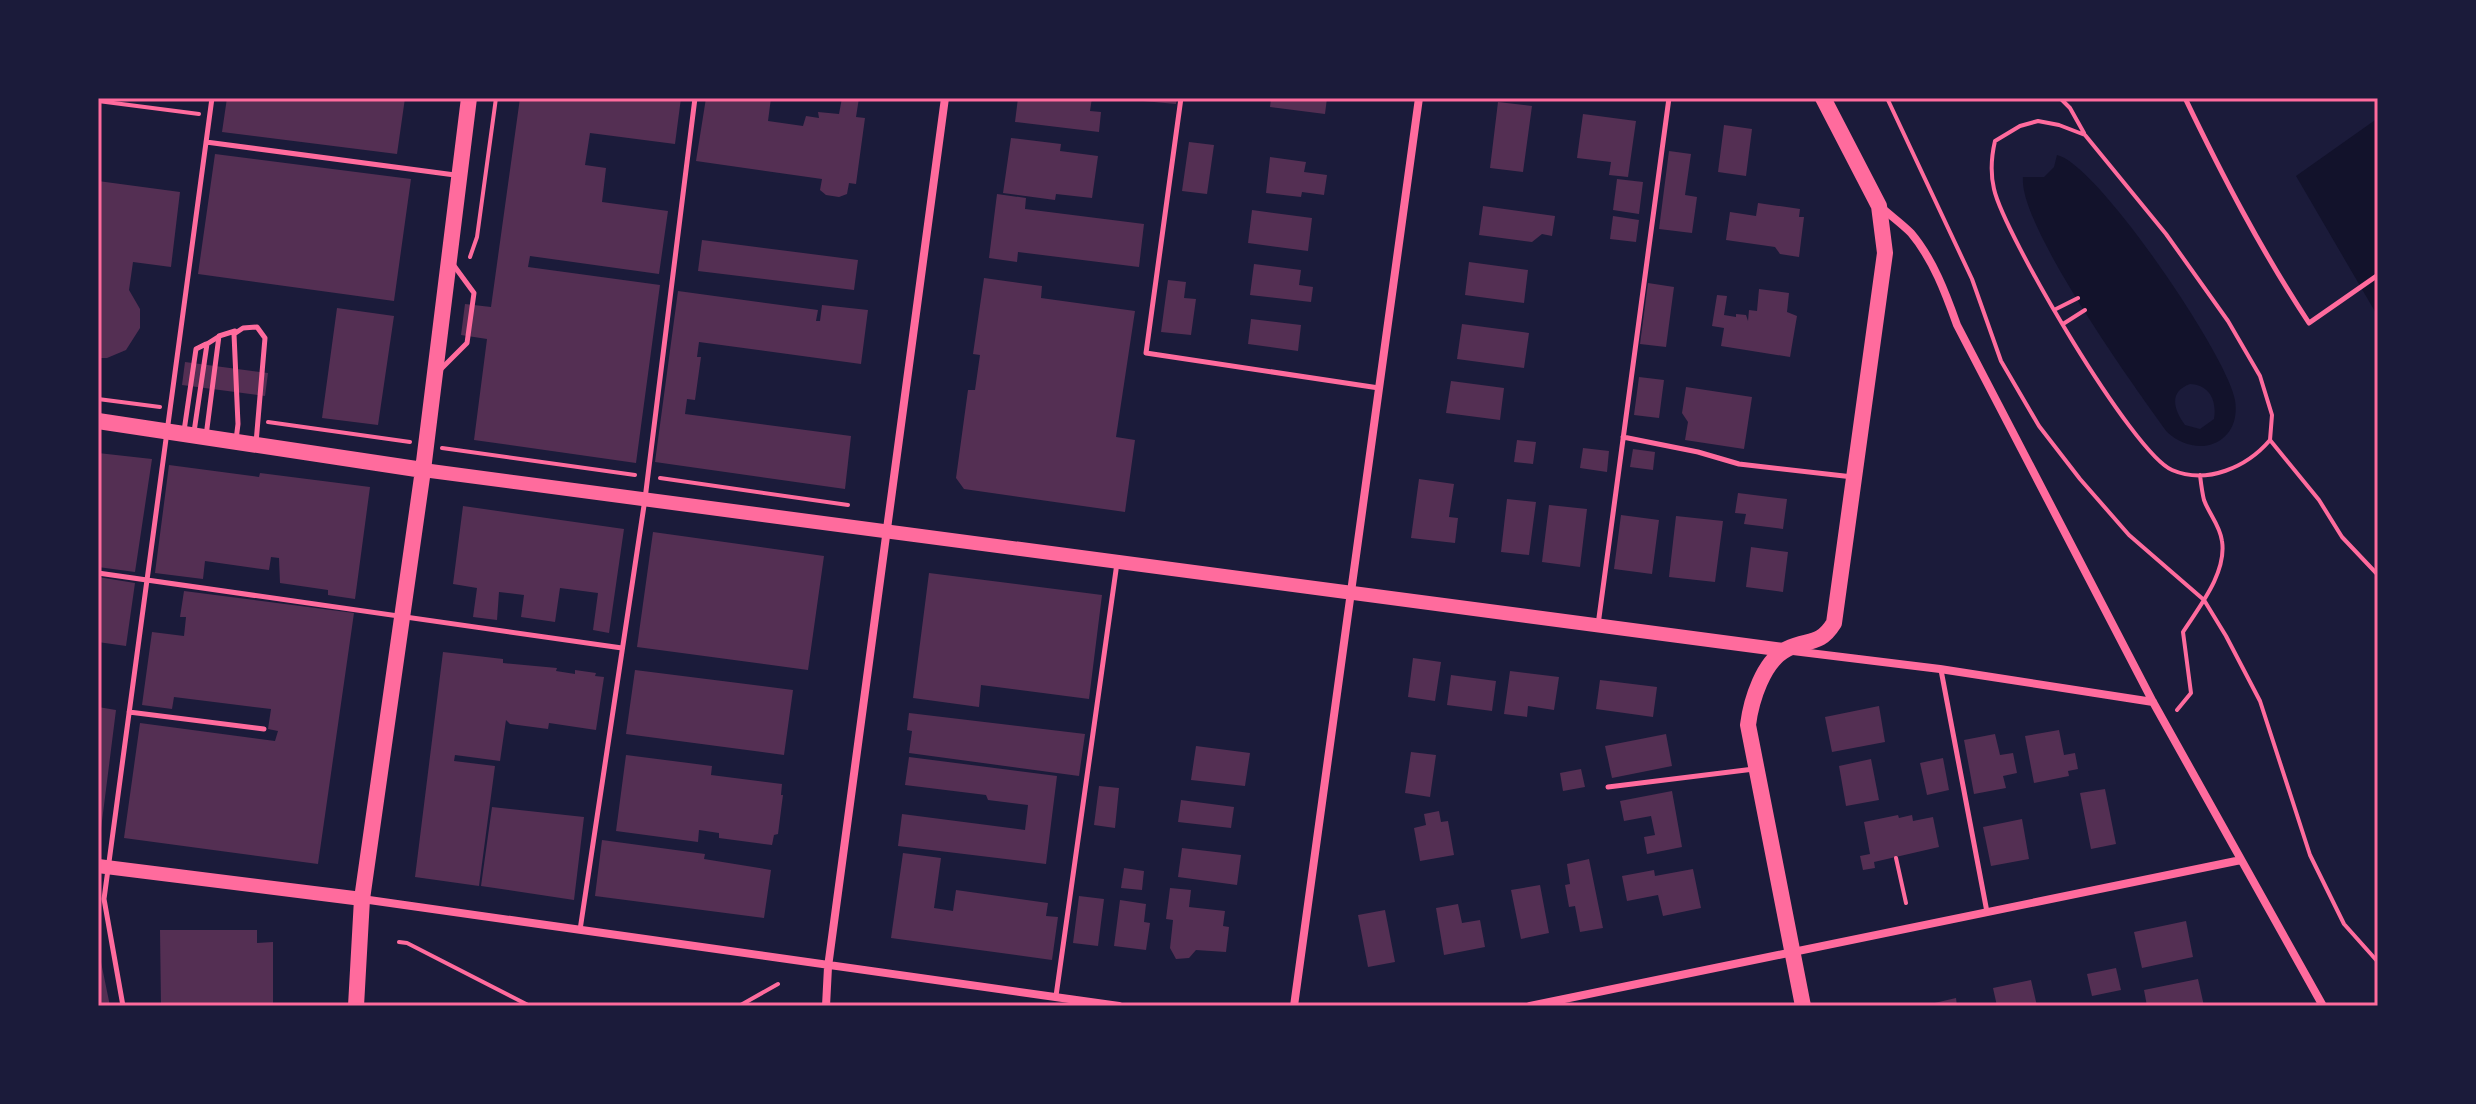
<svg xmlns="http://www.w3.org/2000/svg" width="2476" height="1104" font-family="'Public Sans',sans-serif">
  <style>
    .water { fill: #12122b; fill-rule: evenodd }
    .building { fill: #542f53 }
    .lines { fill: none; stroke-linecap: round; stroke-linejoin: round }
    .path { stroke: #ff6b9d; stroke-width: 4 }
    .service { stroke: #ff6b9d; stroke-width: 5 }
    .minor { stroke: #ff6b9d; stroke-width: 8 }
    .tertiary { stroke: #ff6b9d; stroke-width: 14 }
    .secondary { stroke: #ff6b9d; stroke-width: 16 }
    .neatline { fill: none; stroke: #ff6b9d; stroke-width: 3 }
  </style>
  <rect width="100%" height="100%" fill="#1b1b3a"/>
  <path class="water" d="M2378,118V314L2377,315L2296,176Z
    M2057,155C2097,163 2229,358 2235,400C2242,444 2197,460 2167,432C2135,388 2018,225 2023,177H2044L2054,167ZM2190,384C2210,385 2217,401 2214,419L2200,429L2185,425C2174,410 2168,392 2190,384Z"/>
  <path class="building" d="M227,98H405L397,154L222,132Z
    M520,98H681L675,144L590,133L585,165L606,168L602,202L668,211L659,274L530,256L528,267L660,285L636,463L474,440L487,339L461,335L465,304L491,307Z
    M706,98H771L768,121L803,126L806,116L819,118L818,112L839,114L842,98H859L856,117L865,118L856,184L849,183L847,194L839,197L826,195L820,190L822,179L696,161Z
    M1018,98H1092L1090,111L1101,112L1099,132L1015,122Z
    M1132,98H1177L1176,104L1132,100Z
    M1271,98H1327L1325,114L1270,107Z
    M1498,102L1532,106L1523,172L1490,168Z
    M1583,114L1636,121L1628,177L1609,175L1611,162L1577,158Z
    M1724,125L1752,129L1746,176L1718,172Z
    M1011,138L1061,144L1060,151L1098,156L1092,198L1056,194L1055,200L1003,193Z
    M1189,142L1214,145L1207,194L1182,191Z
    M1669,151L1691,154L1685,195L1697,197L1692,233L1659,229Z
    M215,154L411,179L394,301L198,274Z
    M1270,157L1306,162L1304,172L1327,175L1324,195L1302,192L1301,197L1266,193Z
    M1617,179L1643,182L1639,214L1613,210Z
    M98,181L180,192L171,267L133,262L129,290L140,309V328L126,350L107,358H98Z
    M997,194L1026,198L1025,209L1144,224L1139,267L1018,252L1017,262L989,258Z
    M1758,203L1800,209L1799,217H1804L1799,257L1780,254L1775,247L1726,240L1730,212L1756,216Z
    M1483,206L1555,216L1552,236L1542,234L1532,242L1479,235Z
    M1252,210L1312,218L1308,251L1248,243Z
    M1613,216L1639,220L1636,242L1610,239Z
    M702,240L858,260L854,290L698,271Z
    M1469,262L1528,270L1524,303L1465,295Z
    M1254,264L1301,270L1299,285L1313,287L1311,302L1250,295Z
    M984,278L1042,286L1041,298L1135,311L1116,437L1135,440L1125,512L964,489L956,478L968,390H975L980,355L973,354Z
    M1168,280L1186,282L1184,298L1196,299L1191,335L1161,332Z
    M1648,283L1674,287L1666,347L1640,344Z
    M1759,289L1789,293L1787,312L1797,316L1790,357L1721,346L1724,328L1712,326L1717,295L1727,296L1724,315L1736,317V314L1746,315L1748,321L1749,310L1757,311Z
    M678,291L818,310L816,321H820L822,305L868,310L861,364L699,342L697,357H701L695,400L687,399L685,414L851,436L845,489L655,462Z
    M337,308L394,316L378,425L322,418Z
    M1251,319L1301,325L1298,351L1248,344Z
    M1462,324L1529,333L1524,368L1457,359Z
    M185,362L268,373L265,396L182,385Z
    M1639,377L1664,380L1659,418L1634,415Z
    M1451,381L1504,388L1500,420L1446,413Z
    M1686,387L1752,397L1744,449L1685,440L1688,422L1682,413Z
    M1517,440L1536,442L1533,464L1514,462Z
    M1583,448L1609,451L1607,472L1580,468Z
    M1633,449L1655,452L1653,470L1630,467Z
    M98,453L152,459L135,572L98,567Z
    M169,465L259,477L260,473L370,487L355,599L328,595V590L280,583L279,558L271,557L269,570L205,561L203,579L155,573Z
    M1419,479L1454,484L1449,517L1458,518L1455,543L1411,538Z
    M1738,493L1787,499L1783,529L1744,524L1746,514L1735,513Z
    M1507,499L1536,502L1529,555L1501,552Z
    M1549,505L1587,509L1580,567L1542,562Z
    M463,506L624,529L609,633L593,630L598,593L560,588L555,622L521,617L524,595L499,592L497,620L473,617L477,588L453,584Z
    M1621,515L1659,520L1652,574L1614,569Z
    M1676,516L1723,521L1715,582L1669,577Z
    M653,532L824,556L808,670L637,647Z
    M1751,547L1788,552L1783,592L1746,587Z
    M929,573L1102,595L1089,699L981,685L979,707L913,698Z
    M98,577L135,583L126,646L98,642Z
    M184,591L354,613L318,864L124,838L140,723L275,741L278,731L268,729L271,709L174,697L172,709L142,705L152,632L184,636L186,617H180Z
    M443,652L503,659V663L557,668L556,671L575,674V670L596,673L595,676L604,677L596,730L549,723L548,729L510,724L506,720L500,761L455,755L454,761L495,766L479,886L415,877Z
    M1413,658L1441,662L1435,701L1408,697Z
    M635,670L793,690L784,755L626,734Z
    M1510,671L1559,677L1554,710L1528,706L1527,717L1504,714Z
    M1451,675L1496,681L1492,711L1447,705Z
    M1600,680L1657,687L1653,717L1596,709Z
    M1879,706L1885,742L1832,752L1825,717Z
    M98,707L116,710L100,837H98Z
    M909,713L1085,734L1079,776L909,753L912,731L907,730Z
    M2059,730L2064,755L2075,753L2078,769L2068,771L2069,776L2034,783L2025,736Z
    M1666,734L1672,766L1612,778L1605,746Z
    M1995,734L2000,755L2013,753L2017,773L2003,776L2006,788L1974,794L1964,740Z
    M1196,746L1250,753L1245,786L1191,780Z
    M1411,752L1436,755L1430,797L1405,793Z
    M626,755L712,766L711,775L782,784L781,795H783L778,834L774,835L772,845L719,838V833L699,830L698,842L616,831Z
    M909,757L1057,776L1046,864L898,846L902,814L1025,830L1028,805L988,800L986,795L905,785Z
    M1943,758L1949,790L1927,795L1920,763Z
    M1871,759L1879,800L1846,806L1839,766Z
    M1581,769L1585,787L1563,791L1560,773Z
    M1099,786L1119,788L1115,828L1094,825Z
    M2105,789L2116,844L2091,849L2080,793Z
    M1672,791L1682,847L1647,854L1644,837L1655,835L1651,816L1624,821L1620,801Z
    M1181,800L1234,807L1231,828L1178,822Z
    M492,807L584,817L574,900L481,886Z
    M1439,811L1441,822L1448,821L1454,855L1420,861L1414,828L1426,825L1424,814Z
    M1898,815L1899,818L1912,815L1913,821L1933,817L1939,847L1874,862L1875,868L1863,870L1860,856L1870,854L1864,822Z
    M2022,819L2029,859L1991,866L1983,827Z
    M602,840L705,854L704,859L771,870L764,918L595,896Z
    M1182,848L1241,855L1237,885L1178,877Z
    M903,853L941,858L934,908L953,911L956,890L1048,903L1046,916L1058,917L1052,960L891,938Z
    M1589,859L1603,928L1580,932L1575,906L1569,907L1565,885L1570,884L1567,864Z
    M1124,868L1144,871L1142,890L1121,888Z
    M1693,869L1701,908L1663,916L1658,895L1627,901L1622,876L1654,870L1655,876Z
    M1540,885L1549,933L1521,939L1511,890Z
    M1170,888L1191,890L1189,907L1225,911L1223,926L1229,927L1226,952L1196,950L1189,958L1176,959L1170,948L1173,920L1166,919Z
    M1079,896L1104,899L1098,946L1073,943Z
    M1120,900L1146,904L1144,922L1150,923L1146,950L1114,946Z
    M1458,904L1462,923L1480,920L1485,947L1444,955L1436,908Z
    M1385,910L1395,962L1368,967L1358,915Z
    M2186,921L2193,957L2142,968L2134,932Z
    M160,930H257V943L273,942V1004L161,1006Z
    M98,962H101L110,1006H98Z
    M2116,968L2121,990L2092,996L2087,974Z
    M2198,979L2204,1006H2147L2144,990Z
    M2031,980L2037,1006H1997L1993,988Z
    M1956,998L1957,1006H1926V1005Z"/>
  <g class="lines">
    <path class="path" d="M1887,98L1972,279L2001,361L2039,426L2080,479L2129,535L2204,600L2226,636L2260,701L2310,855L2344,924L2378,962
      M2060,98L2070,108L2084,133
      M98,101L199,114
      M2038,121L2059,125L2085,135L2166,234L2228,321L2260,376L2272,415L2270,440C2247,467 2207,485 2172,470C2133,454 2004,234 1994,189C1990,172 1991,158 1995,141L2020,126Z
      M470,257L477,237L496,98
      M2054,310L2078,298
      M2063,324L2085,310
      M98,399L160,407
      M268,422L410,442
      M2270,440L2319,500L2342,537L2378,575
      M442,448L635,475
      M660,478L848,505
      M2177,710L2191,693L2183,632C2199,607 2227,573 2222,541C2220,525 2209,514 2204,500C2202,492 2201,483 2200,475
      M1896,858L1906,903
      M399,942L407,943L530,1006
      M739,1006L778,984"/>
    <path class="service" d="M1181,98L1146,353L1379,388
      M2185,98C2223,177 2261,250 2309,323L2378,275
      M206,142L455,175
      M440,370L467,343L474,293L452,263
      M184,431L196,349L206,344
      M194,432L207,344L218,337
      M206,436L219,336L235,331
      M1623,437L1698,452L1739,464L1853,477
      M236,440L238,424L234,334L243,328L257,327L265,338L256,443
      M98,573L622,648
      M1598,625L1669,98
      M1941,670L1987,912
      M129,712L264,729
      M1608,787L1754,769
      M580,930L645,499L695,98
      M1056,996L1117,563
      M123,1006L104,899L212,98"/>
    <path class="minor" d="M1882,208C1891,216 1902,224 1911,233C1933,259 1946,294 1957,325L2153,702L2323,1006
      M1793,651L1940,669L2153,702
      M362,899L1119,1006
      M826,1006L828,967L945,98
      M1294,1006L1419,98
      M1530,1006L2241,860"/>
    <path class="tertiary" d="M423,470L1784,650
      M98,866L362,899"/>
    <path class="secondary" d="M98,421L423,470
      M356,1006L362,899L423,470L469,98
      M1803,1006L1748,725C1751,701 1763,661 1787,649C1808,638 1819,647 1834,623L1885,253L1879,206L1823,98"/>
  </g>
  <rect width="2476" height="1104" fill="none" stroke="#1b1b3a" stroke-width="200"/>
  <rect x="100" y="100" width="2276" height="904" class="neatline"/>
</svg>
